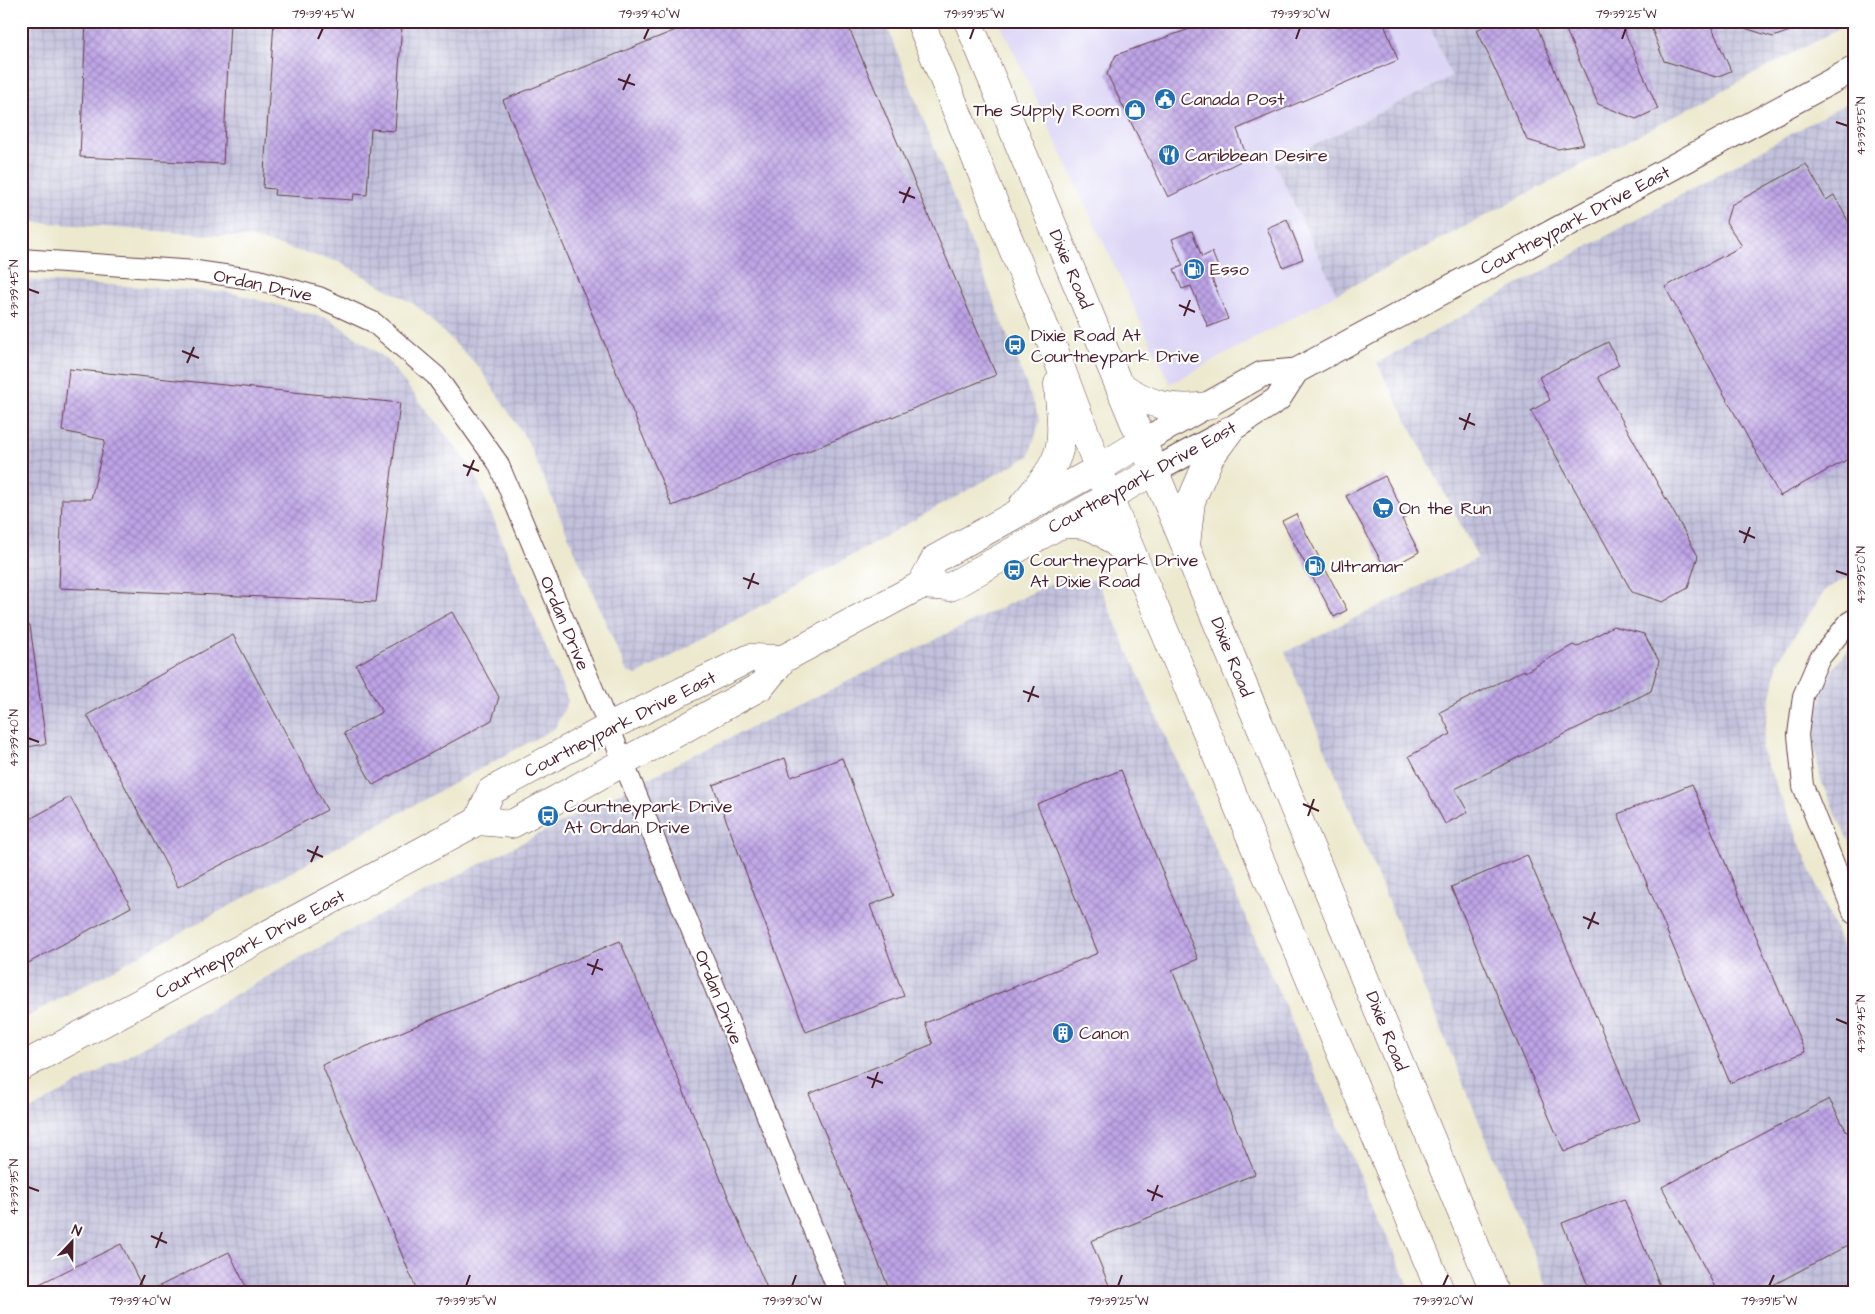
<svg xmlns="http://www.w3.org/2000/svg" width="1875" height="1314" font-family="'Architects Daughter',sans-serif">
  <style>
    .built { fill: #dcd5f6 }
    .industrial { fill: url(#industrial-grid) }
    .building { fill: url(#building-cross-hatch) }
    .lines { fill: none; stroke-linecap: round; stroke-linejoin: round }
    .minor-casing { stroke: #623d44; stroke-width: 22 }
    .tertiary-casing { stroke: #623d44; stroke-width: 27 }
    .secondary-casing { stroke: #623d44; stroke-width: 29 }
    .minor { stroke: #fff; stroke-width: 20 }
    .tertiary { stroke: #fff; stroke-width: 25 }
    .secondary { stroke: #fff; stroke-width: 28 }
    .ticks { fill: none; stroke: #4a1f2b; stroke-width: 2 }
    .labels { text-anchor: middle; stroke-width: 4.5; stroke-linejoin: round; paint-order: stroke }
    .poi-label { font-size: 18px; fill: #4a1f2b; stroke: #fff; text-anchor: start }
    .street-label { font-size: 18px; fill: #4a1f2b; stroke: #fff }
    .neatline { fill: none; stroke: #4a1f2b; stroke-width: 2 }
    .ticks-label { font-size: 12px; text-anchor: middle; fill: #4a1f2b }
  </style>
  <defs>
    <pattern id="industrial-grid" width="8" height="8" patternUnits="userSpaceOnUse" patternTransform="scale(1.25)"><rect width="8" height="8" fill="#c2c1dc"/><path d="M0 4h8M4 0v8" fill="none" stroke="#a8a5bd"/></pattern>
    <pattern id="building-cross-hatch" width="8" height="8" patternUnits="userSpaceOnUse" patternTransform="scale(1.25)"><rect width="8" height="8" fill="#bea4e7"/><path d="M0 0l8 8M0 8l8-8" fill="none" stroke="#9c85bb"/></pattern>
  </defs>
  <rect width="100%" height="100%" fill="#fff"/>
  <filter id="ink" filterUnits="userSpaceOnUse"><feTurbulence type="fractalNoise" baseFrequency=".02" numOctaves="2"/><feDisplacementMap in="SourceGraphic" scale="10" xChannelSelector="R" yChannelSelector="G"/><feConvolveMatrix kernelMatrix="1 2 1 2 8 2 1 2 1" color-interpolation-filters="sRGB"/></filter>
  <filter id="wash" filterUnits="userSpaceOnUse"><feTurbulence type="fractalNoise" baseFrequency=".0096" numOctaves="4" result="noise"/><feDisplacementMap in="SourceGraphic" scale="20" xChannelSelector="R" yChannelSelector="G"/><feGaussianBlur stdDeviation="1.12" result="paint"/><feColorMatrix in="noise" values="0 0 0 0 0 0 0 0 0 0 0 0 0 0 0 0 0 1.4 0 .05"/><feComposite in="paint" operator="in"/></filter>
  <g filter="url(#wash)">
    <rect width="100%" height="100%" fill="#ede9cf"/>
    <path class="built" d="M999,21H1427L1452,77L1275,164L1337,294L1170,384Z"/>
    <path class="industrial" d="M21,21H885L1040,420L1029,456L637,675L627,672L527,440L479,367L417,306L339,262L252,238L21,221Z
      M1427,21H1854L1337,294L1275,164L1452,77Z
      M1854,99V574L1826,589L1778,661L1761,749L1854,976V1293H1550L1285,652L1478,558L1377,363Z
      M21,280L229,292L330,319L387,360L473,469L568,701L555,728L21,1020Z
      M1067,576L1097,581L1412,1293H21V1115L345,933L684,760Z
      M1854,642V854L1821,781L1814,743L1818,706L1832,670Z"/>
    <g id="blocks">
      <path class="building" d="M86,21H230L223,164L80,157Z
        M274,21H402L395,131L371,129L367,195L354,194L353,200L274,195L275,189L263,188Z
        M698,21H846L996,375L672,506L503,100Z
        M1212,21H1383L1398,60L1237,129L1247,158L1168,197L1107,74L1116,55Z
        M1493,21H1535L1584,144L1558,149L1527,140L1477,30Z
        M1562,21H1620L1658,109L1636,119L1598,104Z
        M1649,21H1709L1731,71L1716,77L1664,61Z
        M1732,21H1812V23L1773,37L1732,24Z
        M1806,164L1826,200L1834,195L1854,232V456L1780,496L1665,287L1742,246L1726,222L1731,205Z
        M1287,219L1303,259L1283,267L1267,228Z
        M1192,231L1202,257L1212,252L1220,272L1211,276L1228,319L1208,327L1191,286L1182,289L1174,269L1183,266L1172,239Z
        M1608,342L1619,365L1598,377L1698,556L1688,588L1663,602L1632,592L1531,411L1550,400L1539,377Z
        M69,369L400,403L376,602L59,588L62,499H91L105,440L62,431Z
        M1385,476L1406,517L1402,519L1419,552L1386,570L1346,496Z
        M1296,514L1347,610L1334,617L1282,521Z
        M452,612L499,697L492,720L373,785L344,733L382,712L356,665Z
        M30,625L46,744L21,748V626Z
        M1613,626L1644,634L1659,661L1651,691L1455,789L1468,812L1445,824L1409,756L1451,734L1440,712L1524,670L1525,672L1573,645L1577,647Z
        M233,635L327,810L178,887L87,715Z
        M785,758L791,777L842,758L894,896L870,905L904,996L806,1032L713,785Z
        M1121,770L1198,959L1172,970L1255,1174L1091,1241L1112,1293H891L809,1094L933,1044L925,1023L1098,953L1037,804Z
        M1692,784L1805,1052L1730,1083L1618,814Z
        M70,797L131,907L21,967V824Z
        M1527,855L1640,1120L1564,1152L1451,887Z
        M620,941L769,1293H418L322,1065Z
        M1829,1099L1854,1145V1242L1758,1293H1718L1662,1187Z
        M1624,1199L1663,1293H1591L1562,1223Z
        M121,1244L145,1293L229,1252L249,1293H21Z"/>
    </g>
  </g>
  <g filter="url(#ink)">
    <use href="#blocks" fill-opacity="0" stroke="#623d44" stroke-width="1"/>
    <g class="lines">
      <g class="minor-casing">
        <path id="minor" d="M21,259L196,271L259,280L319,297L373,322L436,376L498,463L609,727L839,1293
          M1854,619L1849,622L1819,659L1803,696L1798,735L1803,786L1854,914"/>
      </g>
      <g class="tertiary-casing">
        <path id="tertiary" d="M1142,442L1262,374L1296,371L1854,69
          M1154,471L1230,430L1278,399L1296,371"/>
      </g>
      <g class="secondary-casing">
        <path id="secondary" d="M920,21L1056,355L1114,510L1441,1293
          M968,21L1495,1293
          M1119,384C1147,405 1172,411 1207,406
          M1023,505C1036,489 1054,470 1059,450C1064,429 1059,405 1058,384
          M1056,526C1092,519 1105,533 1130,555
          M1186,545L1191,501L1210,457L1230,430
          M921,585L935,559L1098,469L1142,442
          M478,821L491,791L609,727L750,658L783,659
          M21,1067L478,821L512,824L761,686L783,659L921,585L950,587L1154,471"/>
      </g>
      <use href="#minor" class="minor"/>
      <use href="#tertiary" class="tertiary"/>
      <use href="#secondary" class="secondary"/>
    </g>
  </g>
  <path class="ticks" d="M318,39L323,28M644,39L649,28M970,39L974,28M1296,39L1300,28M1622,39L1626,28M618,79L635,85M623,90L630,74M1836,122L1848,126M899,192L915,198M903,203L910,187M28,289L39,293M1179,305L1195,312M1184,316L1190,300M182,351L199,358M187,363L194,347M1459,418L1475,425M1464,430L1470,413M463,465L479,471M467,476L474,460M1739,531L1755,538M1744,543L1750,527M1836,571L1848,575M743,578L759,584M748,589L754,573M1023,691L1039,697M1028,702L1034,686M28,738L39,742M1303,804L1319,811M1308,816L1314,799M307,850L323,857M311,862L318,846M1583,917L1599,924M1588,929L1595,912M587,964L603,970M592,975L598,959M1836,1019L1848,1024M867,1077L883,1083M872,1088L878,1072M28,1187L39,1191M1147,1190L1163,1197M1152,1201L1158,1185M151,1236L167,1243M156,1248L162,1232M140,1286L145,1275M466,1286L470,1275M792,1286L796,1275M1118,1286L1122,1275M1443,1286L1448,1275M1769,1286L1774,1275"/>
  <defs>
    <g id="civic-disc" transform="scale(1.125)"><circle r="9.5" fill="#1f6fb2" stroke="#fff"/><path d="M-.6-6.5H3V-4.5H.6V-3L4-1V1h2V6H-6V1h2V-1L-.6-3ZM-1.2 2.5V6h2.4V2.5Z" fill="#fff"/></g>
    <g id="shop-disc" transform="scale(1.125)"><circle r="9.5" fill="#1f6fb2" stroke="#fff"/><path d="M-5-2.5h2.3a2.7 3.5 0 0 1 5.4 0H5L5.5 6h-11ZM-1.5-2.5h3a1.5 2.3 0 0 0-3 0Z" fill="#fff"/></g>
    <g id="restaurant-disc" transform="scale(1.125)"><circle r="9.5" fill="#1f6fb2" stroke="#fff"/><path d="M-5-6h1v4h1v-4h1v4h1v-4h1v5L-1.5 .5V6h-2V.5L-5-1ZM5-6V6H3V1.5H1.5Q1.5-4 5-6Z" fill="#fff"/></g>
    <g id="fuel-disc" transform="scale(1.125)"><circle r="9.5" fill="#1f6fb2" stroke="#fff"/><path d="M-5.5-6h7V0h2V4h1.3V-2.5L3-4.5l.8-.8L6-3V5H2.5V1h-1V6h-7ZM-4.2-4.7v3.2H.2V-4.7Z" fill="#fff"/></g>
    <g id="bus-disc" transform="scale(1.125)"><circle r="9.5" fill="#1f6fb2" stroke="#fff"/><path d="M-5-6H5V4H4V6H2V4H-2V6H-4V4H-5ZM-3.5-4V0h7V-4ZM-3.5 1.2v1.5H-2V1.2ZM2 1.2v1.5H3.5V1.2Z" fill="#fff"/></g>
    <g id="supermarket-disc" transform="scale(1.125)"><circle r="9.5" fill="#1f6fb2" stroke="#fff"/><path d="M-6-5.5h2.5l.6 2H6L4.5 2H-2.5L-4.4-4H-6ZM-1.5 3.2a1.3 1.3 0 1 0 .1 0ZM3 3.2a1.3 1.3 0 1 0 .1 0Z" fill="#fff"/></g>
    <g id="building-disc" transform="scale(1.125)"><circle r="9.5" fill="#1f6fb2" stroke="#fff"/><path d="M-4-6H4V6H1V3H-1V6H-4ZM-2.5-4.3h1.7v1.8h-1.7ZM.8-4.3h1.7v1.8H.8ZM-2.5-1h1.7V.8h-1.7ZM.8-1h1.7V.8H.8Z" fill="#fff"/></g>
  </defs>
  <g fill-rule="evenodd">
    <use href="#civic-disc" x="1165" y="99"/>
    <use href="#shop-disc" x="1135" y="110"/>
    <use href="#restaurant-disc" x="1169" y="155"/>
    <use href="#fuel-disc" x="1194" y="269"/>
    <use href="#bus-disc" x="1015" y="345"/>
    <use href="#supermarket-disc" x="1383" y="508"/>
    <use href="#fuel-disc" x="1315" y="566"/>
    <use href="#bus-disc" x="1014" y="570"/>
    <use href="#bus-disc" x="548" y="816"/>
    <use href="#building-disc" x="1063" y="1033"/>
  </g>
  <g class="labels">
    <g class="poi-label">
      <text x="1181" y="105">Canada Post</text>
      <text x="1119" y="116" text-anchor="end">The SUpply Room</text>
      <text x="1185" y="161">Caribbean Desire</text>
      <text x="1210" y="275">Esso</text>
      <text x="1031" y="341">Dixie Road At<tspan x="1031" dy="21">Courtneypark Drive</tspan></text>
      <text x="1399" y="514">On the Run</text>
      <text x="1030" y="566">Courtneypark Drive<tspan x="1030" dy="21">At Dixie Road</tspan></text>
      <text x="1331" y="572">Ultramar</text>
      <text x="564" y="812">Courtneypark Drive<tspan x="564" dy="21">At Ordan Drive</tspan></text>
      <text x="1079" y="1039">Canon</text>
    </g>
    <g class="street-label">
      <text transform="translate(1575 220) rotate(-28)" y="6">Courtneypark Drive East</text>
      <text transform="translate(1071 269) rotate(67)" y="6">Dixie Road</text>
      <text transform="translate(263 285) rotate(12)" y="6">Ordan Drive</text>
      <text transform="translate(1142 477) rotate(-29)" y="6">Courtneypark Drive East</text>
      <text transform="translate(565 623) rotate(67)" y="6">Ordan Drive</text>
      <text transform="translate(1232 657) rotate(68)" y="6">Dixie Road</text>
      <text transform="translate(620 724) rotate(-27)" y="6">Courtneypark Drive East</text>
      <text transform="translate(250 944) rotate(-28)" y="6">Courtneypark Drive East</text>
      <text transform="translate(719 997) rotate(68)" y="6">Ordan Drive</text>
      <text transform="translate(1387 1031) rotate(68)" y="6">Dixie Road</text>
    </g>
  </g>
  <rect width="1875" height="1314" fill="none" stroke="#fff" stroke-width="55"/>
  <g transform="translate(72 1242) rotate(22)" stroke="#ffffff" stroke-width="4" paint-order="stroke">
  <path d="M0-4L9 19L0 12L-9 19Z" fill="#4a1f2b"/>
  <text y="-8" font-size="14" font-weight="bold" text-anchor="middle" fill="#4a1f2b">N</text>
  </g>
  <rect x="28" y="28" width="1820" height="1258" class="neatline"/>
  <g class="ticks-label">
    <text x="323" y="18">79°39'45"W</text>
    <text x="649" y="18">79°39'40"W</text>
    <text x="974" y="18">79°39'35"W</text>
    <text x="1300" y="18">79°39'30"W</text>
    <text x="1626" y="18">79°39'25"W</text>
    <text transform="translate(1861 126) rotate(-90)" y="4">43°39'55"N</text>
    <text transform="translate(14 289) rotate(-90)" y="4">43°39'45"N</text>
    <text transform="translate(1861 575) rotate(-90)" y="4">43°39'50"N</text>
    <text transform="translate(14 738) rotate(-90)" y="4">43°39'40"N</text>
    <text transform="translate(1861 1024) rotate(-90)" y="4">43°39'45"N</text>
    <text transform="translate(14 1187) rotate(-90)" y="4">43°39'35"N</text>
    <text x="140" y="1305">79°39'40"W</text>
    <text x="466" y="1305">79°39'35"W</text>
    <text x="792" y="1305">79°39'30"W</text>
    <text x="1118" y="1305">79°39'25"W</text>
    <text x="1443" y="1305">79°39'20"W</text>
    <text x="1769" y="1305">79°39'15"W</text>
  </g>
</svg>
